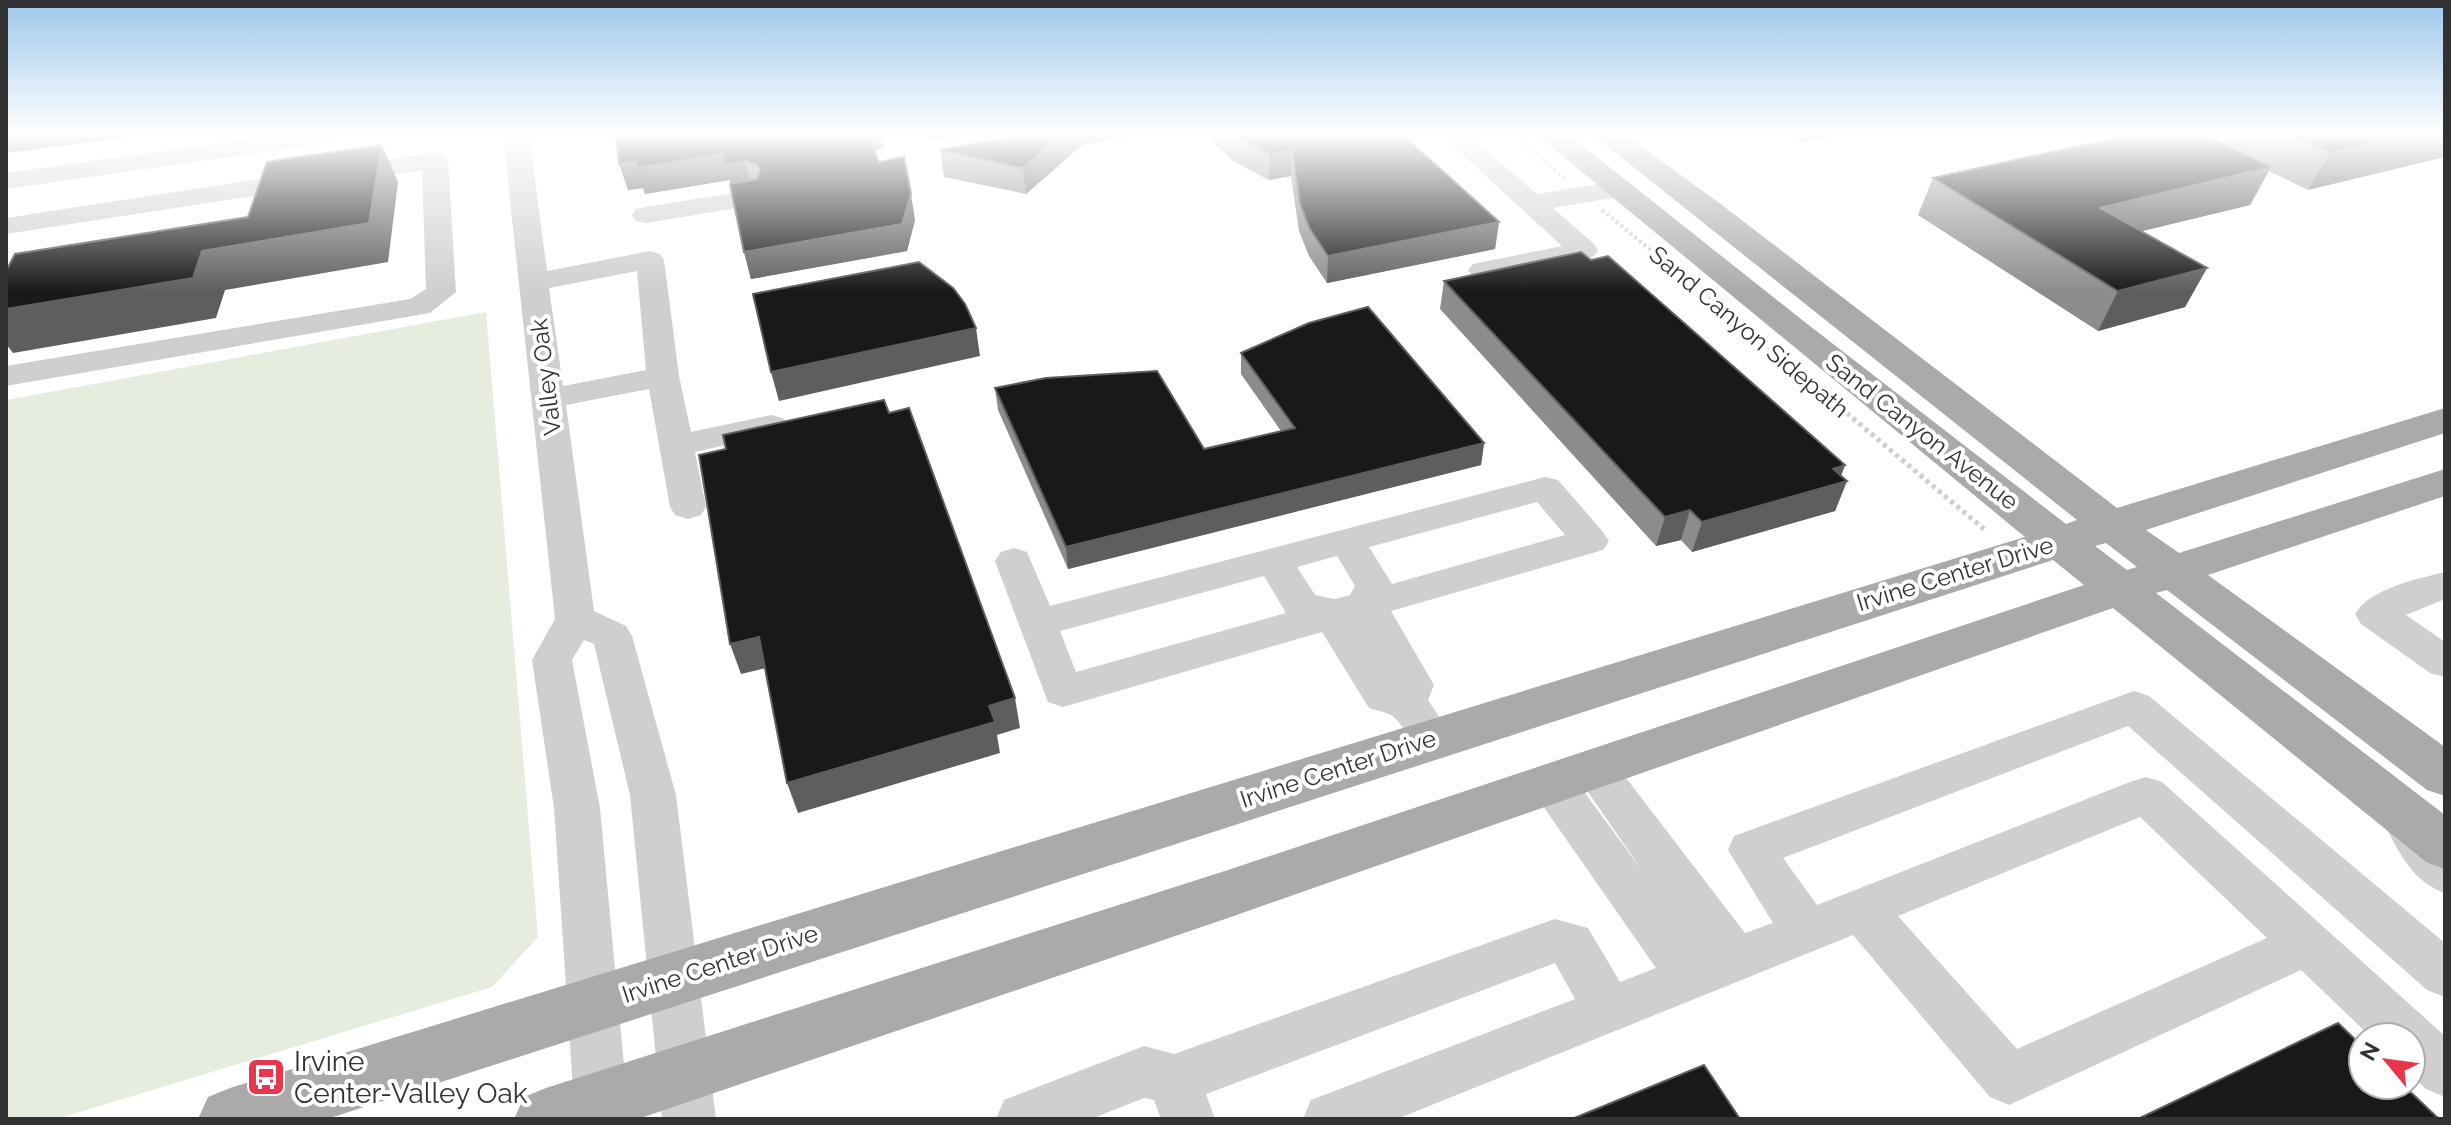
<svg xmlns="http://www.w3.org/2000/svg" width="2451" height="1125" font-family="Raleway,sans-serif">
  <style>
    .green { fill: #e6ecde }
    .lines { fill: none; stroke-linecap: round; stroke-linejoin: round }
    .path-far1 { stroke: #cfcfcf; stroke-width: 4; stroke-dasharray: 3 3; stroke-linecap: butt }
    .path { stroke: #cfcfcf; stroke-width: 5; stroke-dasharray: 4 4; stroke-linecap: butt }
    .minor { fill: #cfcfcf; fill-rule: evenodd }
    .major { fill: #aaa; fill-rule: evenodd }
    .wall { fill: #8c8c8c }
    .shaded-wall { fill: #5e5e5e }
    .building { fill: #191919; stroke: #5e5e5e; stroke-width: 2 }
    .labels { text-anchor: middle; stroke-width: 8; stroke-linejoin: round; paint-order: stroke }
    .street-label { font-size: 24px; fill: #323232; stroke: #fff }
    .near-poi-label { font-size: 28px; fill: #323232; stroke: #fff; text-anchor: start }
  </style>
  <rect width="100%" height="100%" fill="#fff"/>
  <path class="green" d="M486,312L538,937L492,987L57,1119H6V400Z"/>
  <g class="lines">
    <path class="path-far1" d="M1512,135L1564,178
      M1602,210L1813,384"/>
    <path class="path" d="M1810,382L1985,530"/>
    <path class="minor" d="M275,135H341L337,140L328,143L6,189V173Z
      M503,135H529L547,271L650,251L660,254L664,260L679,376L691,432L771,415L783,418L788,425L783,432L695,452L706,507L701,515L688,519L675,515L670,507L649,389L566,405L594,611L626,626L632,636L676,795L716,1119H662L630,795L594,644L584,640L572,660L600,808L629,1119H575L554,808L532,660L555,619ZM637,271L646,370L563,386L549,288Z
      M1441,135H1469L1537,194L1618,181L1627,183L1631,189L1627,195L1618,197L1553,208L1594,244L1598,250L1594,256L1483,279L1473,276L1468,270L1473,264L1562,246Z
      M435,152L444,155L448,160L456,292L430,313L6,386V366L410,299L426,289L422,170L6,234V218Z
      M751,190L761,192L764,198L761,204L646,223L636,221L632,215L636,209L646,207Z
      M1545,477L1558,480L1603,532L1609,541L1603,550L1391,611L1434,685L1428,700L1454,739L1447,751C1409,763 1415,737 1394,717C1388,712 1377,711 1369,708L1322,632L1063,707L1048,702L995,561L1001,552L1014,548L1027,552L1050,606ZM1537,502L1565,535L1392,584L1369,547ZM1337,556L1355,586L1350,595L1335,599L1315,595L1297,567ZM1264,576L1286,613L1076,672L1060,631Z
      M2445,572V599L2406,615L2445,642V677L2430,673L2361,624L2355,614C2370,588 2418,579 2445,572Z
      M2134,691L2149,696L2445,943V997L2427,990L2128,726L1783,858L1817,905L2130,782L2146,777L2162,782L2445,1036V1097L2426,1089L2411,1075V1037H2371L2301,970L2009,1105L1990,1097L1853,935L1397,1119H1303L1311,1100L1575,999L1555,963L1206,1094L1215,1119H1161L1154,1100L1144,1098L1091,1119H996L1004,1100L1144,1046L1174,1054L1555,919L1588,928L1620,982L1656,968L1536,796L1530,783L1536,770L1552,765L1568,770L1644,873L1572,769L1578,757L1594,751L1610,757L1745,933L1773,923L1728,850L1734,836ZM2140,817L2267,938L2017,1049L1898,916Z
      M2407,804C2448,818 2445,857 2445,893C2413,882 2399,853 2384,823L2391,810Z"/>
    <path class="major" d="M1537,135H1569L1806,323L2066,524L2077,520L1593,135H1626L1722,205L2117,508L2445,408V433L2146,530L2179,553L2445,469V496L2208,575L2445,747V796L2427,790L2167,590L2156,593L2445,815V869L2426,862L2113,608L1228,918L638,1119H514L524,1097L546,1088L1228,870L2084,585L2053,560L327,1119H198L208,1097L230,1088L2025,537ZM2106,543L2137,567L2127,570L2095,546Z"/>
  </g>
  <path class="wall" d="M616,135L884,148L874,150L879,162L915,220L907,251L751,279L744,252L730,180L645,194L643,188L628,190Z
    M1205,135H1403L1499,222L1495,249L1327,283L1309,256L1299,231L1291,176L1269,180L1233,161Z
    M1793,135H1837L1804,142Z
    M2228,135H2445L2308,190L2269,171L2250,205L2141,231L2207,268L2185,307L2098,331L1918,215L1933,178L2223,144Z
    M1082,145L1026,194L944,177L940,150Z
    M1444,281L1845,465L1841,476L1847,481L1835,511L1692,552L1681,540L1656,546L1440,309Z
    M1241,353L1484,443L1481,465L1068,569L998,410L995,388L1204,449L1281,431L1241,374Z"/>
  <path class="shaded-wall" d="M6,135H146L6,153Z
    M867,135H882L884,148L870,150Z
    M928,135H969L929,141Z
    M1061,135H1135L1082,145L1026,194L1023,168Z
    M1806,135H1837L1804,142Z
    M2407,135H2445V157L2308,190L2330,153Z
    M382,145L398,182L388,262L225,290L216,318L13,353L6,344V309L202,251Z
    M1292,150L1291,176L1269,180L1270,154Z
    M723,154L745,161L752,187L732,190L730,180L645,194L643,188L628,190L619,164Z
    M2271,167L2250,205L2081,246L2100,208Z
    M911,194L915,220L907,251L751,279L744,252Z
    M1499,222L1495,249L1327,283L1328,256Z
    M2207,268L2185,307L2098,331L2118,291Z
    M976,328L980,356L779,401L771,372Z
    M1484,443L1481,465L1068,569L1066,547Z
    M1845,465L1838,484L1847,481L1835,511L1692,552L1702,522L1833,469Z
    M1690,510L1681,540L1656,546L1665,517Z
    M759,637L770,667L741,674L730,644Z
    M1015,698L1020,728L997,735L1000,753L798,813L787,783L989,706Z"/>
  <path class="building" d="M616,135H869L879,162L904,157L911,194L902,224L744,252L730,184L757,179L760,170L757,164L745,161L725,164L723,154L637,168L636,161L619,164Z
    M1022,135H1061L1023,168L940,150Z
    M1233,135H1403L1499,222L1328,256L1310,229L1300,204L1292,150L1270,154Z
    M2129,135H2205L2271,167L2100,208L2207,268L2118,291L1933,178Z
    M2291,135H2407L2330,153Z
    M382,145L369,223L202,251L193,278L6,309V271L15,254L248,217L267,162Z
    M1581,252L1591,260L1608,256L1845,465L1833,469L1847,481L1702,522L1690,510L1665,517L1444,281Z
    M919,262L953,288L965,304L976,328L771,372L753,294Z
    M1368,307L1484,443L1066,547L995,388L1046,378L1157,371L1204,449L1295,428L1241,353L1309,323Z
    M884,400L889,413L909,408L1015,698L989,706L995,722L787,783L759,637L730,644L699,455L726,449L723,435Z
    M2338,1023L2363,1047V1085H2403L2439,1119H2138Z
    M1704,1065L1740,1119H1572Z"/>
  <linearGradient id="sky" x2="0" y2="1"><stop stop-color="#9dc7ea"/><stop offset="0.46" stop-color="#fff"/><stop offset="1" stop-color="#fff" stop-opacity="0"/></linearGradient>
  <rect width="2451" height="292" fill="url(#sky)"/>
  <defs>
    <g id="bus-square" transform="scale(2)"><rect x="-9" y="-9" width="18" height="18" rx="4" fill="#e8364b" stroke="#fff"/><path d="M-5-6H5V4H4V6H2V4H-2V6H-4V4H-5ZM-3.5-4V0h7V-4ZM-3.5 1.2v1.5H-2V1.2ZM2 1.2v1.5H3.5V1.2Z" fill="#fff"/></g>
  </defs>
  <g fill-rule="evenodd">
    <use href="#bus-square" x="266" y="1077"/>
  </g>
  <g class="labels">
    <g class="street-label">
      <text transform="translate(1749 332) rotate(40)" y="8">Sand Canyon Sidepath</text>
      <text transform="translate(546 377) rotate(-97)" y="8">Valley Oak</text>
      <text transform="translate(1922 432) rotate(38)" y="8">Sand Canyon Avenue</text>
      <text transform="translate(1955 574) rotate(-17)" y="8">Irvine Center Drive</text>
      <text transform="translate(1338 769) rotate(-18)" y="8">Irvine Center Drive</text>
      <text transform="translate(720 964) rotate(-18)" y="8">Irvine Center Drive</text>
    </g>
    <g class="near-poi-label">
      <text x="294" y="1071">Irvine<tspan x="294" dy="32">Center-Valley Oak</tspan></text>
    </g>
  </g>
  <rect width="2451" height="1125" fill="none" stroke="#323232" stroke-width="16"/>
  <g transform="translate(2387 1061) rotate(299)"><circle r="38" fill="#ffffff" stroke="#adadad" stroke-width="2"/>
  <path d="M0-6L14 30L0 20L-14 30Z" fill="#e8364b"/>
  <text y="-12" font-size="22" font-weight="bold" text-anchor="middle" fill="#323232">N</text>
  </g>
</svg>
